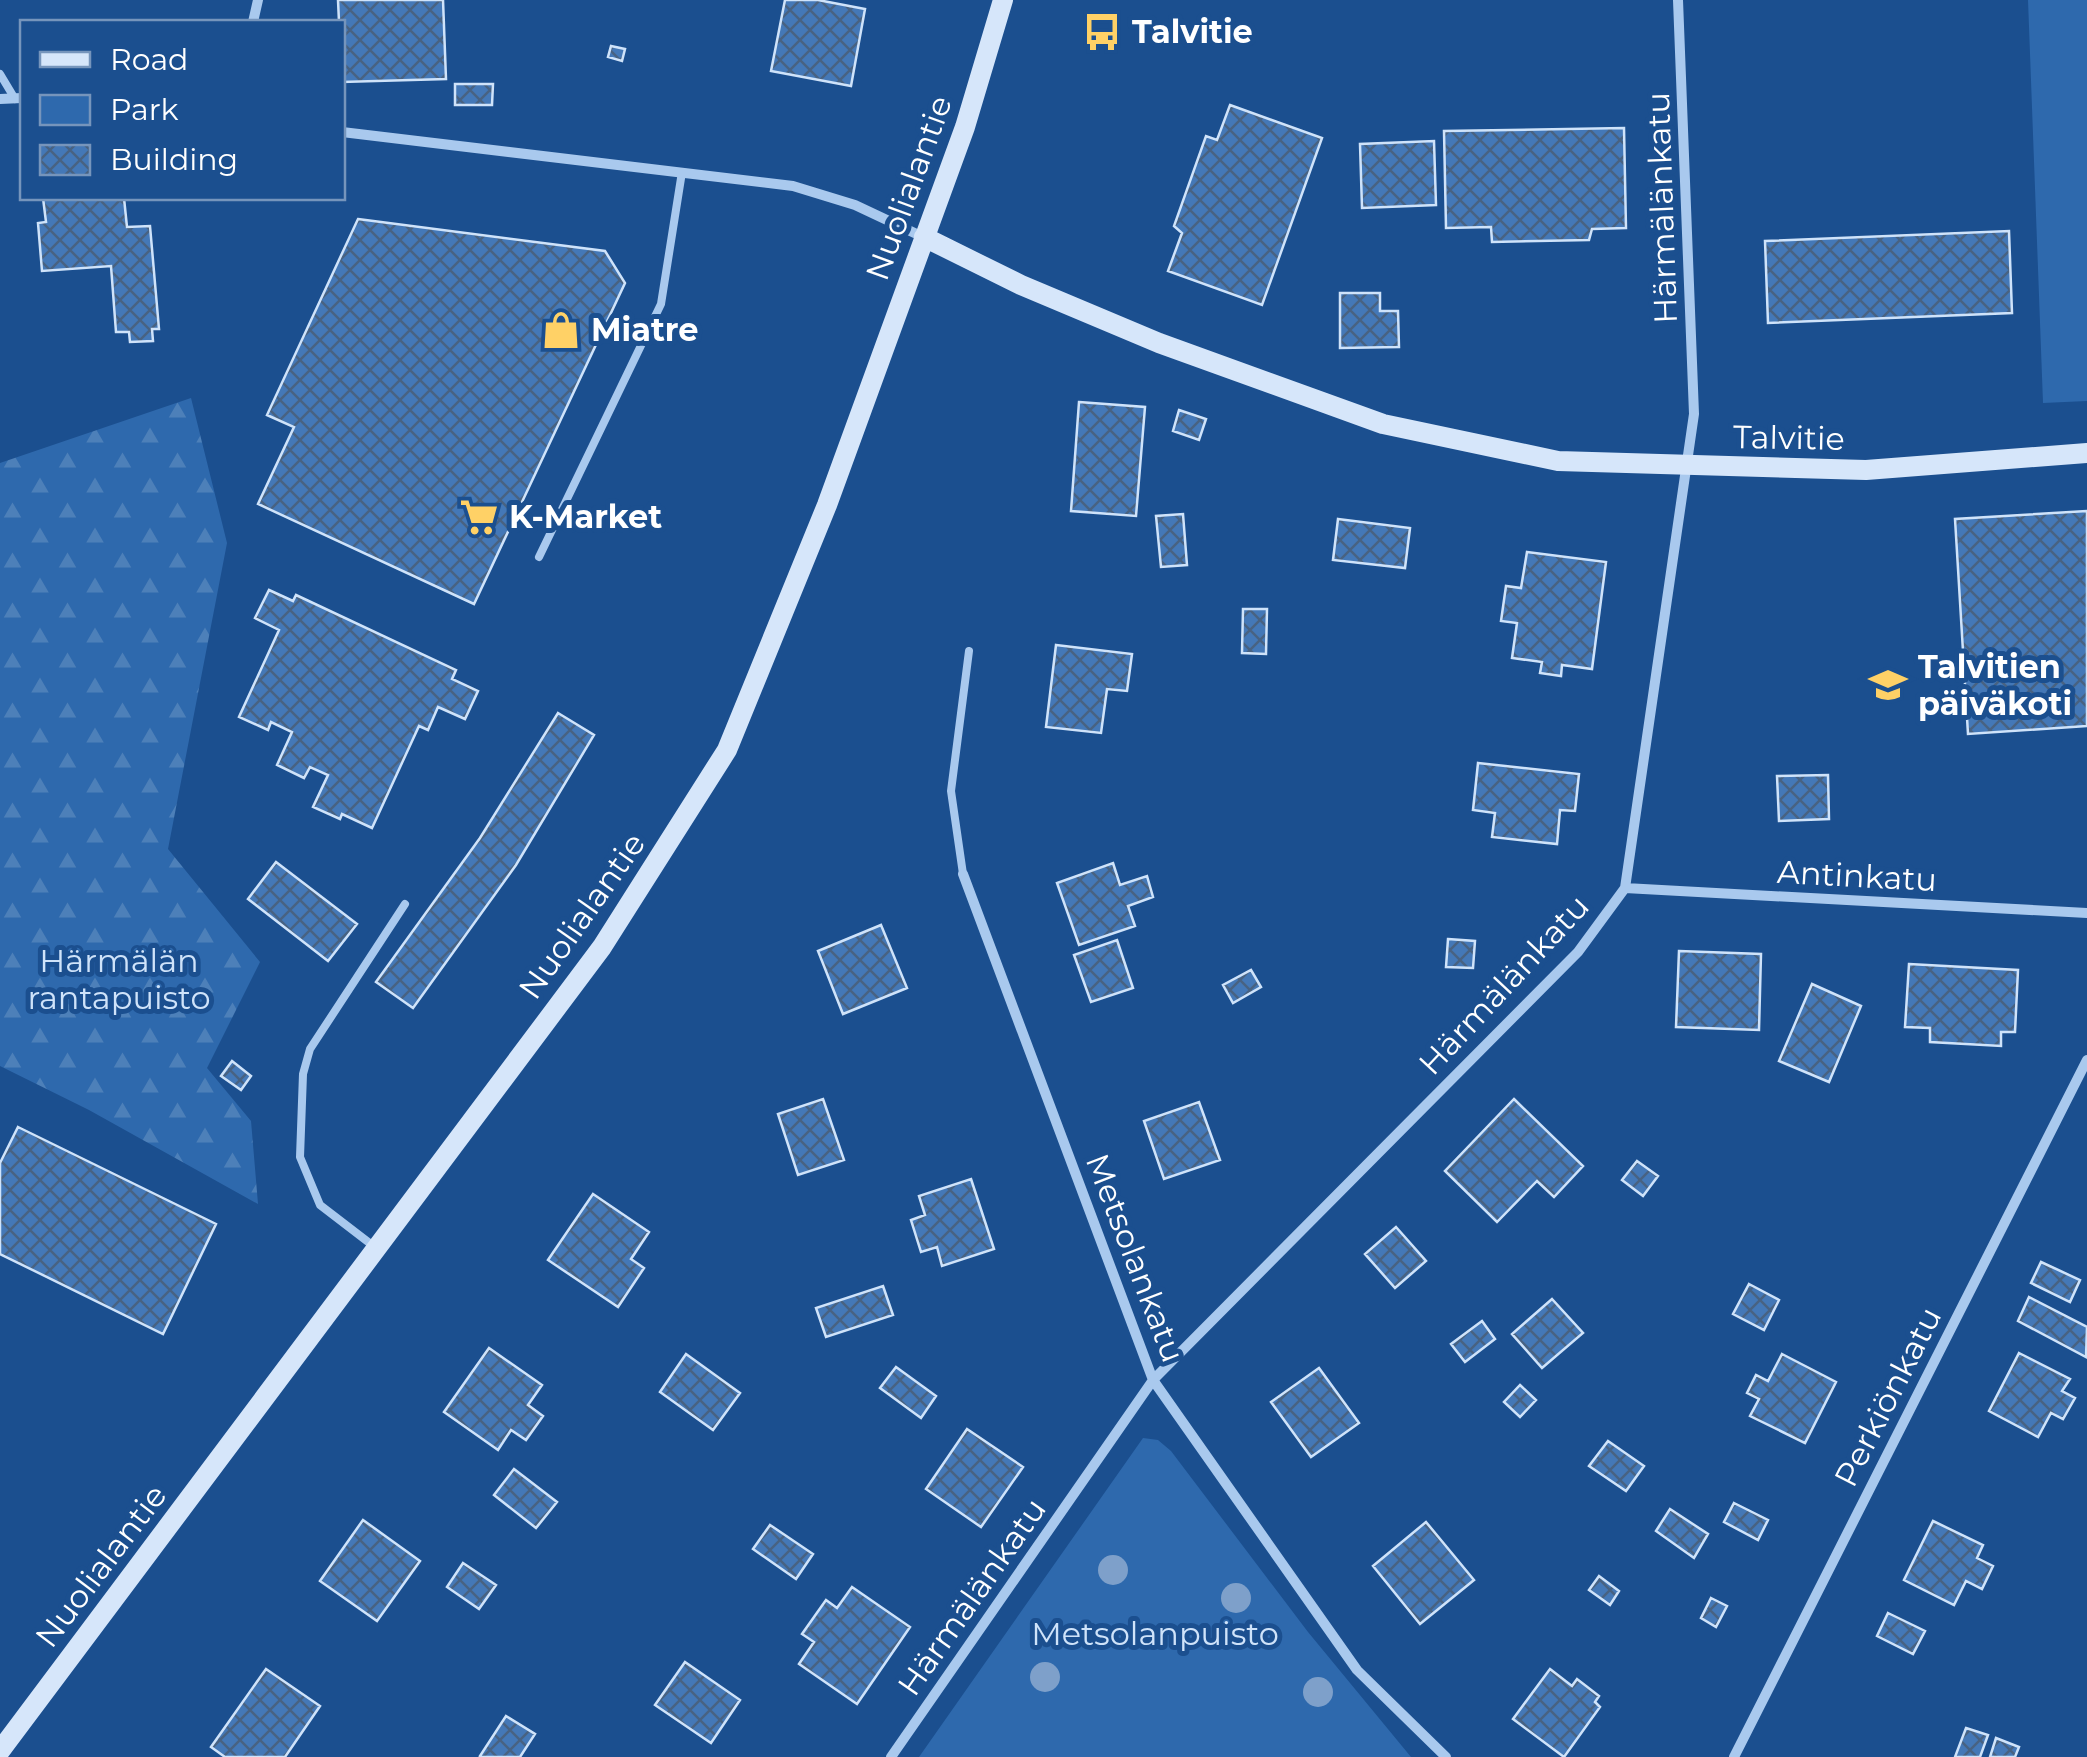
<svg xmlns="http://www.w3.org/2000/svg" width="2087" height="1757" font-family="Montserrat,sans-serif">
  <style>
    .green { fill: #2e69ad }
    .forest { fill: url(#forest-firs) }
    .building { fill: url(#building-cross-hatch); stroke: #cfe3fa; stroke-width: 2.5 }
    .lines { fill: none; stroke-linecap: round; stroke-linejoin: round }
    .lane { stroke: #a9c9ee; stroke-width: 8 }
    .street { stroke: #a9c9ee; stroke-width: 10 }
    .secondary { stroke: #d6e6fa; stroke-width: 20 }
    .tree { fill: #7ea0ca }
    .labels { text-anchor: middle; stroke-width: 10; stroke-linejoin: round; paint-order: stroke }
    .poi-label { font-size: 32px; font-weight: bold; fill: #fff; stroke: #1b4f8f; text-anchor: start }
    .street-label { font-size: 32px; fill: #fff; stroke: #1b4f8f }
    .park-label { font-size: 32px; fill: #cfe3fa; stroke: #1b4f8f }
  </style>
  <defs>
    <pattern id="forest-firs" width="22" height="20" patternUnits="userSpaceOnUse" patternTransform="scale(2.5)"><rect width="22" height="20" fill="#2e69ad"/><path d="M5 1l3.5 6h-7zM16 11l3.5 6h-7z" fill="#4d80b9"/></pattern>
    <pattern id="building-cross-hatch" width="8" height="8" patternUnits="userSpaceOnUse" patternTransform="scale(2.5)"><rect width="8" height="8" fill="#4478b7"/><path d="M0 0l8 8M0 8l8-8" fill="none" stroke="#486282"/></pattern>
  </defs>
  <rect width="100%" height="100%" fill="#1b4f8f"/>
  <path class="green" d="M2028,0H2087V401L2043,403Z
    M1143,1438L1158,1440L1171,1451L1308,1632L1411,1757H919Z"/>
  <path class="forest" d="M191,398L227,543L168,849L260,962L207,1068L251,1121L258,1204L89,1110L0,1066V463Z"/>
  <path class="building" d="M338,0H443L446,79L342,82V22H339Z
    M785,0H818L865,9L851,86L771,71Z
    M611,46L625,49L622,61L608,57Z
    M455,84H493L492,105H455Z
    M1230,105L1322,138L1262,305L1168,271L1182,233L1174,226L1206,136L1217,140Z
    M1624,128L1626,228L1592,229L1589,240L1492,242L1491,227L1446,228L1444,131Z
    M1434,141L1436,205L1362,208L1360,144Z
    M43,198H124L127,227L150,226L159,329H152L153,341L130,342L129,332H116L111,266L42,271L38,223L46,222Z
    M358,219L605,251L625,283L474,604L258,504L294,427L267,415Z
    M2009,231L2012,313L1768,323L1765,241Z
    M1340,293H1380V311H1398L1399,347L1340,348Z
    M1079,402L1145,407L1136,516L1071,511Z
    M1179,410L1206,419L1199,440L1173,431Z
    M2087,511V726L1968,734L1955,519Z
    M1183,514L1187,565L1161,567L1156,516Z
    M1338,519L1410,528L1405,568L1333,560Z
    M1527,552L1606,562L1592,669L1562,665L1561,676L1540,673L1542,662L1512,658L1517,623L1501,621L1506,586L1521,588Z
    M269,590L293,601L296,595L456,670L452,679L478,691L465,719L438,707L428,730L419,726L372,828L342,814L340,819L313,807L328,775L310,767L304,778L277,765L292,732L271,722L268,730L239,717L279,630L255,618Z
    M1243,609H1267L1266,654L1242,653Z
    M1056,645L1132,654L1127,691L1107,689L1101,733L1046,727Z
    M558,713L594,735L516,865L413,1008L376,982L480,838Z
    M1478,763L1579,774L1575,811L1560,810L1557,844L1492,837L1495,813L1473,810Z
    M1828,775L1829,819L1779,821L1777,776Z
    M276,862L357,924L328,961L248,899Z
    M1113,863L1120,885L1147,876L1153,897L1128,906L1135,926L1079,945L1057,883Z
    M881,925L907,988L843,1014L818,951Z
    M1448,939L1475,941L1473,968L1446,967Z
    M1117,940L1133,988L1091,1002L1074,955Z
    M1679,951L1761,954L1759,1030L1676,1027Z
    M1909,964L2018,970L2015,1032H2001V1046L1930,1042V1028L1905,1027Z
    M1251,970L1261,987L1233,1003L1223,985Z
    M1812,984L1861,1006L1829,1082L1779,1061Z
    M232,1061L251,1076L241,1090L221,1076Z
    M823,1099L844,1160L798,1175L778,1114Z
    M1514,1099L1583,1166L1554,1197L1537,1181L1497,1222L1445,1171Z
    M1199,1102L1220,1160L1164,1179L1144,1121Z
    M18,1127L216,1224L163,1334L0,1254V1163Z
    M1637,1161L1658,1176L1643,1196L1622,1180Z
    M971,1179L994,1249L942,1266L937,1247L921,1252L911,1220L925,1215L919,1196Z
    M593,1194L649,1232L631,1259L644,1268L618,1307L548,1260Z
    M1396,1227L1426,1261L1395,1288L1365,1254Z
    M2041,1262L2080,1280L2070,1302L2031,1283Z
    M1749,1284L1779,1300L1764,1330L1733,1314Z
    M883,1286L893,1315L826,1337L816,1308Z
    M2029,1297L2087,1327L2086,1357L2018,1321Z
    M1552,1299L1583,1333L1542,1368L1512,1334Z
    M1482,1321L1495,1339L1465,1362L1451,1344Z
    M489,1348L542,1385L528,1405L543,1416L526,1440L511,1430L498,1450L444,1412Z
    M2019,1353L2070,1379L2062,1391L2075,1398L2063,1419L2051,1413L2038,1437L1989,1411Z
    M686,1354L740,1393L713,1430L660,1392Z
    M1782,1354L1836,1382L1805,1443L1750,1416L1759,1399L1747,1393L1756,1375L1768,1381Z
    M896,1367L936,1396L921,1418L880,1388Z
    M1319,1368L1359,1423L1311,1457L1271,1402Z
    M1520,1385L1536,1400L1520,1417L1504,1402Z
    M967,1429L1023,1467L981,1527L926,1489Z
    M1608,1441L1644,1466L1626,1491L1589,1466Z
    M514,1469L557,1502L536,1528L494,1495Z
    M1734,1503L1768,1520L1758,1540L1724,1522Z
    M1670,1509L1708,1534L1694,1558L1656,1531Z
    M363,1520L420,1561L377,1621L320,1581Z
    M1933,1521L1983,1545L1977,1558L1993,1566L1982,1589L1966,1581L1954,1605L1904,1580Z
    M1426,1522L1474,1580L1420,1624L1373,1566Z
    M770,1525L813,1554L796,1579L753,1549Z
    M463,1563L496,1585L479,1609L447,1587Z
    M1599,1576L1619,1591L1610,1605L1589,1590Z
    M852,1587L910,1627L857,1704L799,1664L814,1642L802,1634L826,1600L837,1608Z
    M1711,1598L1727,1606L1716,1627L1701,1618Z
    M1888,1613L1925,1631L1913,1654L1877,1636Z
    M685,1662L740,1700L711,1743L655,1705Z
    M266,1669L320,1706L285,1757H225L211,1747Z
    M1550,1669L1572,1686L1577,1679L1599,1696L1595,1702L1600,1707L1564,1757L1513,1719Z
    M506,1716L535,1734L520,1757H482L480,1756Z
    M1966,1728L1988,1735L1980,1757H1955Z
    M1996,1738L2019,1747L2015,1757H1990Z"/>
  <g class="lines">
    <path class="lane" d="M0,74L15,99
      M539,557L661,304L682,172
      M963,874L951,791L969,651
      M376,1248L320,1205L300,1157L303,1074L310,1049L405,904"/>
    <path class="street" d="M253,22L258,0
      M0,99L22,98
      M342,132L793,186L855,205L923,237
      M963,874L1153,1380L1357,1670L1446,1757
      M1625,888L2087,913
      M891,1757L1153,1380L1578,952L1625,888L1694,414L1678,0
      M1734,1757L2087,1060"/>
    <path class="secondary" d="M924,237L1021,285L1159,343L1383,424L1558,461L1866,470L2087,453
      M0,1751L602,947L727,750L827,505L965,127L1003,0"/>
  </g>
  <g class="tree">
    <circle cx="1113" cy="1570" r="15"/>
    <circle cx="1236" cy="1598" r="15"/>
    <circle cx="1045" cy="1677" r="15"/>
    <circle cx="1318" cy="1692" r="15"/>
  </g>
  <defs>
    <g id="bus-bare" transform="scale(3)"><path d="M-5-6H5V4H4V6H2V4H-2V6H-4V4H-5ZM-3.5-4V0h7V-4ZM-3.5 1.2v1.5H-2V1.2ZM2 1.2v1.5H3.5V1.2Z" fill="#ffd166" stroke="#1b4f8f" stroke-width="2.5" paint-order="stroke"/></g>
    <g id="shop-bare" transform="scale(3)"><path d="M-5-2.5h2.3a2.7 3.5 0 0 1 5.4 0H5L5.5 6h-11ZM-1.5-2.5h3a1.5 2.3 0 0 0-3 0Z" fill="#ffd166" stroke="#1b4f8f" stroke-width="2.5" paint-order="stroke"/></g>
    <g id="supermarket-bare" transform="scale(3)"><path d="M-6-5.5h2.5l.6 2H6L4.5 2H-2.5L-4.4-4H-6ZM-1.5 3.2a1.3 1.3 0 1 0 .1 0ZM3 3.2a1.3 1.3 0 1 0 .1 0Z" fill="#ffd166" stroke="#1b4f8f" stroke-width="2.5" paint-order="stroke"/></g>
    <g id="school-bare" transform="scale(3)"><path d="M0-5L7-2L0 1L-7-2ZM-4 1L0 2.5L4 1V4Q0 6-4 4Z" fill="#ffd166" stroke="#1b4f8f" stroke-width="2.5" paint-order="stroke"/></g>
  </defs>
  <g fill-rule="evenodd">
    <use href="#bus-bare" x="1102" y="32"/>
    <use href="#shop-bare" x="561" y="330"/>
    <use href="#supermarket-bare" x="479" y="517"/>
    <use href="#school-bare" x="1888" y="685"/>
  </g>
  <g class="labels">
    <g class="poi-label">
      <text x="1132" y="43">Talvitie</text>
      <text x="591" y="341">Miatre</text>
      <text x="509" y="528">K-Market</text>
      <text x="1918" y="678">Talvitien<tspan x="1918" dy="37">päiväkoti</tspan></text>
    </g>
    <g class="street-label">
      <text transform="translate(909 188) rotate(-70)" y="11">Nuolialantie</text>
      <text transform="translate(1662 208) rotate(-92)" y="11">Härmälänkatu</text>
      <text transform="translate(1789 438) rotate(1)" y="11">Talvitie</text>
      <text transform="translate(1857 876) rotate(3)" y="11">Antinkatu</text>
      <text transform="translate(582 916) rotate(-55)" y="11">Nuolialantie</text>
      <text transform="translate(1504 985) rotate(-47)" y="11">Härmälänkatu</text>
      <text transform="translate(1135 1258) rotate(69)" y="11">Metsolankatu</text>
      <text transform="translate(1888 1397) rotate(-63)" y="11">Perkiönkatu</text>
      <text transform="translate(101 1566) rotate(-53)" y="11">Nuolialantie</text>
      <text transform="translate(972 1597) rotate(-55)" y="11">Härmälänkatu</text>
    </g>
    <g class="park-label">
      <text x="119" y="972">Härmälän<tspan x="119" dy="37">rantapuisto</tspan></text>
      <text x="1155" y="1645">Metsolanpuisto</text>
    </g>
  </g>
  <rect x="20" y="20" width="325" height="180" fill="#1b4f8f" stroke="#7695bc" stroke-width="2.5"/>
  <rect x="40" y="52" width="50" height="15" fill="#d6e6fa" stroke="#7695bc" stroke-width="2.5"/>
  <text x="110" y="70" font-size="30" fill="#ffffff">Road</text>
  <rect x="40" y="95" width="50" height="30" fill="#2e69ad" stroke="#7695bc" stroke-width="2.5"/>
  <text x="110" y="120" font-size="30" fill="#ffffff">Park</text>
  <rect x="40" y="145" width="50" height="30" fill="url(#building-cross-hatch)" stroke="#7695bc" stroke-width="2.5"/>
  <text x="110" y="170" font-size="30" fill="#ffffff">Building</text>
</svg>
